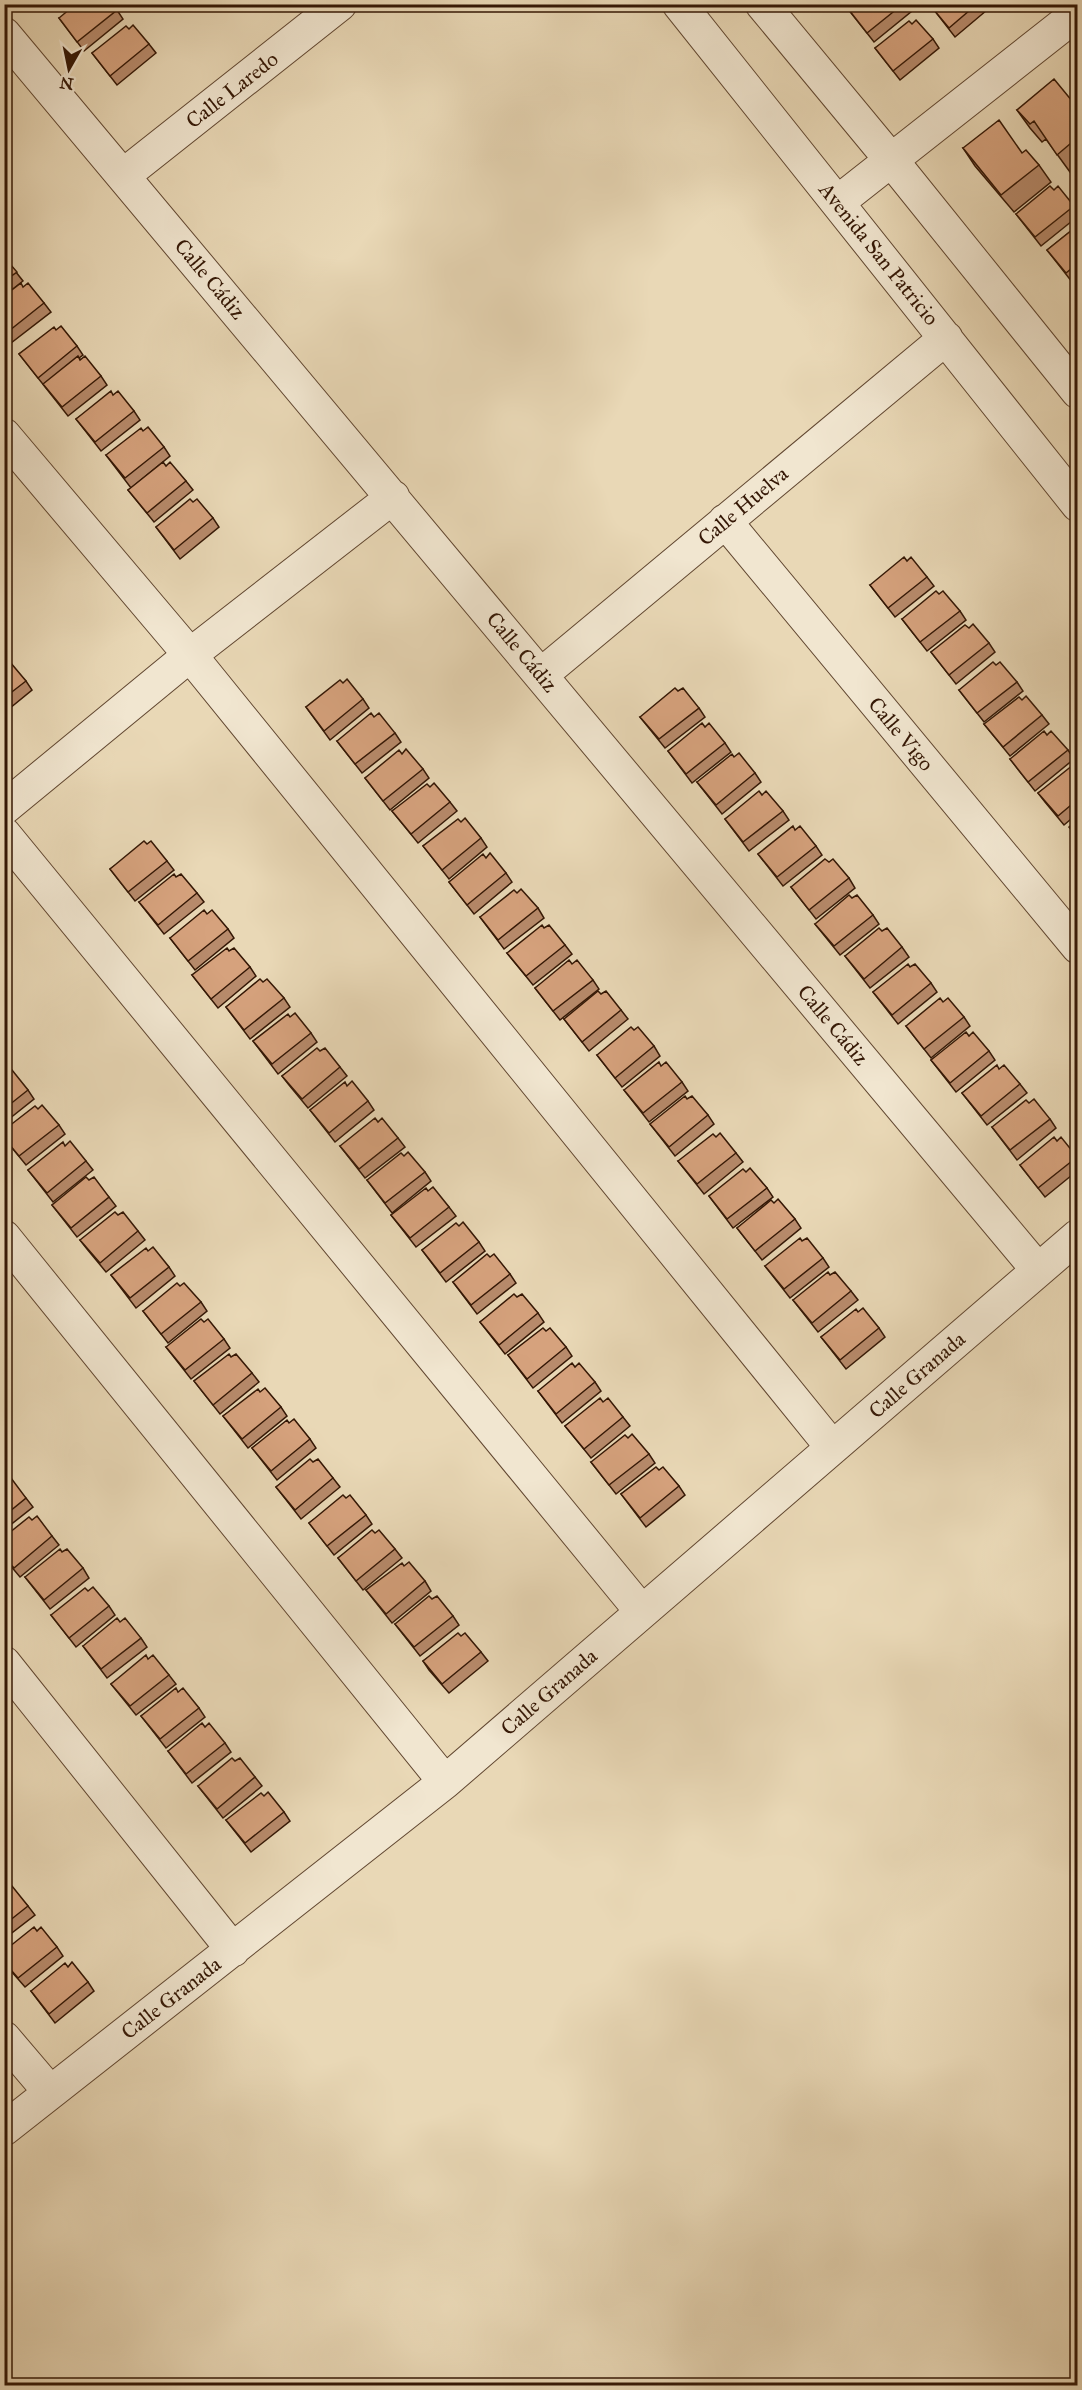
<svg xmlns="http://www.w3.org/2000/svg" width="1082" height="2390" font-family="'IM FELL Great Primer',serif">
  <style>
    .lines { fill: none; stroke-linecap: round; stroke-linejoin: round }
    .minor-casing { stroke: #614731; stroke-width: 35 }
    .minor { stroke: #f1e6d0; stroke-width: 33 }
    .wall { fill: #b88b6c; stroke: #341705; stroke-width: 1.5 }
    .building { fill: #d6a27d; stroke: #341705; stroke-width: 1.5 }
    .labels { text-anchor: middle; stroke-width: 4.5; stroke-linejoin: round; paint-order: stroke }
    .street-label { font-size: 21px; fill: #341705; stroke: #f1e6d0 }
  </style>
  <rect width="100%" height="100%" fill="#e9d8b6"/>
  <filter id="stains"><feTurbulence type="fractalNoise" baseFrequency=".00333" numOctaves="4"/><feColorMatrix values="0 0 0 0 .2 0 0 0 0 .09 0 0 0 0 .02 0 0 0 .5 -.17"/></filter>
  <radialGradient id="worn" r=".72"><stop offset=".6" stop-color="#630" stop-opacity="0"/><stop offset="1" stop-color="#630" stop-opacity=".3"/></radialGradient>
  <g class="lines">
    <g class="minor-casing">
      <path id="minor" d="M679,4L1078,505
        M762,4L892,161L1078,392
        M4,34L1038,1270
        M124,175L340,4
        M838,202L1078,13
        M4,435L190,655L832,1447
        M725,521L1078,947
        M541,675L946,338
        M4,808L190,655L393,497
        M4,834L642,1612
        M4,1237L445,1782
        M4,1663L233,1950
        M4,2038L50,2092
        M4,2129L445,1782L1078,1236"/>
    </g>
    <use href="#minor" class="minor"/>
  </g>
  <path class="wall" d="M57,4H69L62,10Z
    M113,4L123,19L84,51L59,18Z
    M844,4H908L912,11L874,42Z
    M935,4H993V5L955,37L934,10L937,8Z
    M912,24L933,39L939,48L900,80L875,48Z
    M129,29L149,44L156,53L117,85L92,53Z
    M1077,107V186L1071,177L1074,174L1071,171L1070,172L1046,139L1042,142L1030,128L1017,110Z
    M963,148L1022,153L1039,165L1051,182L1014,212L975,166Z
    M1074,206L1077,211V217L1041,246L1016,214Z
    M1077,226V278L1072,282L1047,250Z
    M4,257L23,281L4,296Z
    M4,296L44,303L51,312L11,343L4,335Z
    M56,330L77,346L83,355L79,358L101,376L107,385L68,416L19,354Z
    M113,395L134,411L140,420L101,451L76,419Z
    M164,447L170,456L131,488L106,455Z
    M166,466L186,481L193,490L154,522L128,490Z
    M193,502L213,518L219,527L180,559L156,527Z
    M927,577L934,586L895,617L870,585Z
    M960,611L966,620L927,651L902,619Z
    M969,628L989,643L995,652L956,684L931,652Z
    M4,665L26,681L32,690L4,713Z
    M1017,682L1023,691L984,722L959,690Z
    M363,699L369,708L330,740L306,707Z
    M699,708L705,717L665,748L640,717Z
    M1042,715L1049,724L1010,756L984,724Z
    M705,727L725,743L731,752L692,783L668,751Z
    M395,733L401,742L362,773L337,741Z
    M1068,750L1074,759L1035,791L1010,759Z
    M402,754L423,769L429,778L390,810L365,778Z
    M1077,767V814L1064,825L1045,802L1038,793Z
    M755,773L761,782L722,814L697,782Z
    M430,787L450,802L457,811L418,843L392,811Z
    M762,795L783,811L789,820L749,851L725,819Z
    M461,822L481,838L487,847L449,879L423,846Z
    M795,830L816,846L822,855L783,886L758,854Z
    M147,844L167,861L174,870L135,901L110,869Z
    M486,858L506,873L512,882L474,914L449,882Z
    M849,878L855,888L816,919L791,887Z
    M197,893L204,902L164,934L139,902Z
    M538,908L544,918L504,949L480,917Z
    M873,915L879,924L840,955L815,924Z
    M228,929L234,938L195,970L170,938Z
    M565,945L572,954L533,985L507,953Z
    M902,947L909,957L870,988L845,956Z
    M572,964L593,980L599,989L560,1020L535,988Z
    M250,967L256,976L218,1008L192,975Z
    M910,967L931,983L937,992L898,1024L873,992Z
    M263,982L284,998L290,1007L250,1039L226,1007Z
    M621,1010L628,1019L589,1051L564,1019Z
    M290,1017L311,1033L317,1042L278,1074L253,1041Z
    M964,1017L970,1026L931,1058L906,1026Z
    M969,1036L989,1051L995,1060L956,1092L931,1060Z
    M654,1046L660,1056L622,1087L597,1055Z
    M320,1051L340,1067L347,1076L308,1108L289,1085L282,1076Z
    M4,1057L10,1064L4,1068Z
    M999,1069L1020,1084L1027,1093L987,1125L962,1093Z
    M4,1071L28,1090L34,1099L4,1123Z
    M682,1082L688,1091L649,1122L624,1090Z
    M347,1086L368,1101L374,1110L335,1142L310,1110Z
    M687,1099L708,1115L714,1124L675,1156L650,1124Z
    M38,1109L59,1125L65,1134L26,1165L4,1138Z
    M1050,1119L1056,1128L1017,1160L992,1127Z
    M398,1138L405,1147L365,1178L340,1146Z
    M65,1146L86,1161L93,1170L53,1202L28,1170Z
    M736,1153L743,1162L704,1194L678,1161Z
    M1077,1156V1171L1045,1197L1020,1165Z
    M425,1172L431,1181L392,1213L367,1180Z
    M746,1172L767,1188L773,1197L733,1228L709,1196Z
    M89,1180L109,1197L116,1206L77,1237L52,1205Z
    M428,1191L449,1207L456,1216L416,1247L391,1215Z
    M774,1203L795,1219L801,1228L762,1260L737,1228Z
    M459,1226L479,1242L485,1251L446,1282L422,1250Z
    M138,1231L145,1240L106,1272L87,1249L80,1240Z
    M148,1251L169,1267L175,1276L136,1308L111,1275Z
    M823,1258L829,1267L790,1298L765,1266Z
    M510,1274L516,1283L477,1314L453,1282Z
    M851,1291L858,1300L818,1332L793,1300Z
    M517,1297L538,1313L544,1322L505,1354L480,1322Z
    M201,1302L207,1311L168,1343L143,1311Z
    M858,1312L879,1328L885,1337L846,1369L821,1337Z
    M224,1339L230,1348L191,1379L166,1347Z
    M566,1347L572,1356L533,1388L508,1355Z
    M231,1357L252,1373L259,1382L220,1414L194,1381Z
    M595,1382L601,1391L562,1423L538,1391Z
    M260,1392L281,1407L287,1416L248,1448L223,1416Z
    M603,1402L623,1417L630,1426L591,1458L565,1426Z
    M289,1423L310,1439L316,1448L277,1480L252,1448Z
    M649,1454L655,1463L616,1494L591,1462Z
    M313,1462L333,1478L340,1487L301,1519L276,1487Z
    M659,1470L679,1486L685,1495L646,1527L621,1494Z
    M4,1480L26,1498L33,1507L4,1530Z
    M346,1498L366,1515L372,1524L334,1555L309,1523Z
    M375,1533L395,1549L402,1558L363,1590L338,1558Z
    M52,1536L59,1545L20,1577L4,1558V1537Z
    M83,1568L89,1578L50,1609L25,1577Z
    M425,1581L431,1591L392,1623L366,1590Z
    M109,1606L115,1615L76,1647L51,1615Z
    M453,1616L459,1625L420,1656L395,1624Z
    M461,1636L481,1652L488,1661L449,1693L429,1670L423,1661Z
    M141,1638L147,1647L107,1678L83,1646Z
    M148,1659L169,1675L176,1684L136,1715L111,1684Z
    M178,1692L199,1708L205,1717L166,1748L141,1716Z
    M225,1743L231,1752L192,1783L168,1751Z
    M255,1777L262,1786L223,1818L198,1786Z
    M284,1812L290,1821L251,1852L226,1820Z
    M4,1886L28,1906L35,1915L4,1939Z
    M37,1931L57,1947L63,1956L25,1987L4,1963V1951Z
    M88,1982L94,1991L55,2023L31,1991Z"/>
  <path class="building" d="M76,4H113L117,10L77,42L59,18Z
    M856,4H903L867,33L849,10Z
    M935,4H977L949,28L934,10L937,8Z
    M916,20L933,39L893,71L875,48L909,21L912,24Z
    M133,25L149,44L110,76L92,53L126,26L129,29Z
    M1054,79L1077,107V138L1057,155L1034,121L1030,124L1017,110Z
    M999,120L1022,153L1026,150L1039,165L1001,195L963,148Z
    M1077,165V184L1071,177L1074,173L1071,170Z
    M1050,186L1054,190L1058,186L1074,206L1035,237L1016,214Z
    M1077,226V264L1066,273L1047,250Z
    M4,257L17,272L4,281Z
    M21,283L23,287L28,283L44,303L5,334L4,296Z
    M61,326L77,346L38,378L19,354L54,327L56,330Z
    M78,356L80,360L85,356L101,376L62,407L43,384Z
    M111,391L113,395L118,391L134,411L95,442L76,419Z
    M148,427L164,447L125,478L106,455L141,428L143,431Z
    M163,462L166,466L170,462L186,481L147,513L128,490Z
    M190,499L193,502L197,499L213,518L174,550L156,527Z
    M904,557L907,561L911,557L927,577L888,608L870,585Z
    M936,591L939,594L943,591L960,611L920,642L902,619Z
    M973,624L989,643L949,675L931,652L965,625L969,628Z
    M10,662L26,681L4,698V665L5,666Z
    M993,662L996,665L1000,662L1017,682L977,713L959,690Z
    M347,679L363,699L324,731L306,707L340,680L343,683Z
    M675,688L678,691L683,688L699,708L659,739L640,717Z
    M1026,696L1042,715L1003,747L984,724L1019,697L1022,700Z
    M371,713L374,717L379,713L395,733L355,764L337,741Z
    M702,723L705,727L709,723L725,743L686,774L668,751Z
    M1044,731L1047,735L1051,731L1068,750L1028,782L1010,759Z
    M406,749L423,769L383,801L365,778L399,750L402,754Z
    M739,753L755,773L716,805L697,782L732,754L734,757Z
    M1073,765L1076,768L1077,767V800L1058,816L1038,793Z
    M434,783L450,802L411,834L392,811L427,784L430,787Z
    M759,791L762,795L766,791L783,811L743,842L725,819Z
    M465,818L481,838L442,870L423,846L458,819L461,822Z
    M1077,820V837L1069,827Z
    M793,826L795,830L800,826L816,846L777,877L758,854Z
    M144,841L147,844L151,841L167,861L128,892L110,869Z
    M490,853L506,873L467,905L449,882L483,854L486,858Z
    M825,859L829,862L833,859L849,878L809,910L791,887Z
    M174,874L176,877L181,874L197,893L158,925L139,902Z
    M521,889L538,908L498,940L480,917L514,890L517,893Z
    M849,895L852,898L857,895L873,915L834,946L815,924Z
    M204,910L207,914L212,910L228,929L188,961L170,938Z
    M542,925L544,928L549,925L565,945L526,976L507,953Z
    M879,928L882,931L887,928L902,947L864,979L845,956Z
    M227,948L229,951L234,948L250,967L211,999L192,975Z
    M569,960L572,964L577,960L593,980L553,1011L535,988Z
    M908,964L910,967L915,964L931,983L892,1015L873,992Z
    M260,979L263,982L267,979L284,998L244,1030L226,1007Z
    M598,991L601,994L606,991L621,1010L582,1042L564,1019Z
    M940,998L943,1002L948,998L964,1017L924,1049L906,1026Z
    M295,1013L311,1033L272,1064L253,1041L288,1014L290,1017Z
    M631,1027L634,1030L638,1027L654,1046L615,1078L597,1055Z
    M966,1032L969,1036L973,1032L989,1051L950,1083L931,1060Z
    M317,1048L320,1051L325,1048L340,1067L302,1099L282,1076Z
    M659,1062L661,1066L666,1062L682,1082L643,1113L624,1090Z
    M997,1065L999,1069L1004,1065L1020,1084L981,1116L962,1093Z
    M12,1070L28,1090L4,1109V1071L8,1074Z
    M352,1081L368,1101L329,1133L310,1110L345,1082L347,1086Z
    M685,1096L687,1099L692,1096L708,1115L669,1147L650,1124Z
    M1034,1099L1050,1119L1010,1150L992,1127L1026,1100L1029,1103Z
    M42,1105L59,1125L19,1156L4,1138V1130L35,1106L38,1109Z
    M375,1118L378,1122L382,1118L398,1138L359,1169L340,1146Z
    M720,1133L736,1153L697,1184L678,1161L713,1134L716,1137Z
    M1054,1137L1057,1141L1061,1137L1077,1157L1038,1188L1020,1165Z
    M70,1141L86,1161L47,1193L28,1170L63,1142L65,1146Z
    M408,1152L425,1172L385,1203L367,1180L401,1153L404,1156Z
    M750,1168L767,1188L727,1219L709,1196L743,1169L746,1172Z
    M86,1177L89,1180L94,1177L109,1197L71,1228L52,1205Z
    M433,1187L449,1207L410,1238L391,1215L426,1188L428,1191Z
    M778,1199L795,1219L755,1251L737,1228L771,1200L774,1203Z
    M115,1212L118,1215L123,1212L138,1231L100,1263L80,1240Z
    M463,1222L479,1242L440,1273L422,1250L456,1223L459,1226Z
    M800,1238L802,1241L807,1238L823,1258L784,1289L765,1266Z
    M153,1247L169,1267L130,1298L111,1275L146,1248L148,1251Z
    M487,1254L490,1257L494,1254L510,1274L471,1305L453,1282Z
    M828,1272L830,1275L835,1272L851,1291L812,1323L793,1300Z
    M177,1283L180,1286L184,1283L201,1302L161,1334L143,1311Z
    M514,1294L517,1297L522,1294L538,1313L499,1345L480,1322Z
    M863,1308L879,1328L840,1360L821,1337L856,1309L858,1312Z
    M201,1319L204,1322L208,1319L224,1339L185,1370L166,1347Z
    M543,1328L546,1331L550,1328L566,1347L527,1379L508,1355Z
    M229,1354L231,1357L236,1354L252,1373L213,1405L194,1381Z
    M572,1363L575,1367L579,1363L595,1382L556,1414L538,1391Z
    M265,1388L281,1407L242,1439L223,1416L258,1389L260,1392Z
    M600,1398L603,1402L608,1398L623,1417L584,1449L565,1426Z
    M294,1419L310,1439L271,1471L252,1448L287,1420L289,1423Z
    M632,1434L649,1454L609,1485L591,1462L625,1435L628,1438Z
    M310,1459L313,1462L318,1459L333,1478L295,1510L276,1487Z
    M656,1467L659,1470L663,1467L679,1486L640,1518L621,1494Z
    M11,1478L26,1498L4,1516V1480L6,1482Z
    M343,1495L346,1498L350,1495L366,1515L327,1546L309,1523Z
    M37,1516L52,1536L14,1568L4,1557V1537L29,1517L32,1520Z
    M372,1530L375,1533L379,1530L395,1549L356,1581L338,1558Z
    M60,1549L62,1552L67,1549L83,1568L44,1600L25,1577Z
    M409,1562L425,1581L386,1614L366,1590L402,1563L404,1566Z
    M93,1587L109,1606L69,1638L51,1615L85,1588L88,1591Z
    M429,1596L432,1599L437,1596L453,1616L414,1647L395,1624Z
    M117,1618L120,1622L125,1618L141,1638L101,1669L83,1646Z
    M458,1633L461,1636L465,1633L481,1652L442,1684L423,1661Z
    M146,1655L148,1659L153,1655L169,1675L130,1706L111,1684Z
    M176,1688L178,1692L183,1688L199,1708L160,1739L141,1716Z
    M202,1723L205,1727L209,1723L225,1743L186,1774L168,1751Z
    M232,1758L235,1761L240,1758L255,1777L217,1809L198,1786Z
    M268,1792L284,1812L245,1843L226,1820L261,1793L264,1796Z
    M4,1886L8,1889L12,1886L28,1906L4,1925Z
    M34,1927L37,1931L41,1927L57,1947L18,1978L4,1962V1951Z
    M72,1962L88,1982L49,2014L31,1991L65,1963L68,1967Z"/>
  <g class="labels">
    <g class="street-label">
      <text transform="translate(232 90) rotate(-38)" y="7">Calle Laredo</text>
      <text transform="translate(879 254) rotate(51)" y="7">Avenida San Patricio</text>
      <text transform="translate(210 279) rotate(50)" y="7">Calle Cádiz</text>
      <text transform="translate(743 506) rotate(-40)" y="7">Calle Huelva</text>
      <text transform="translate(522 652) rotate(50)" y="7">Calle Cádiz</text>
      <text transform="translate(901 734) rotate(50)" y="7">Calle Vigo</text>
      <text transform="translate(833 1025) rotate(50)" y="7">Calle Cádiz</text>
      <text transform="translate(917 1375) rotate(-41)" y="7">Calle Granada</text>
      <text transform="translate(549 1692) rotate(-41)" y="7">Calle Granada</text>
      <text transform="translate(171 1998) rotate(-38)" y="7">Calle Granada</text>
    </g>
  </g>
  <rect width="1082" height="2390" fill="none" stroke="#e9d8b6" stroke-width="24"/>
  <rect x="6" y="6" width="1070" height="2378" fill="none" stroke="#341705" stroke-width="3"/>
  <rect x="12" y="12" width="1058" height="2366" fill="none" stroke="#341705" stroke-width="1.5"/>
  <g transform="translate(69 69) rotate(189)" stroke="#f1e6d0" stroke-width="4.5" paint-order="stroke">
  <path d="M0-4.5L10 22L0 15L-10 22Z" fill="#341705"/>
  <text y="-9" font-size="16" font-weight="bold" text-anchor="middle" fill="#341705">N</text>
  </g>
  <rect width="100%" height="100%" filter="url(#stains)"/>
  <rect width="100%" height="100%" fill="url(#worn)"/>
</svg>
